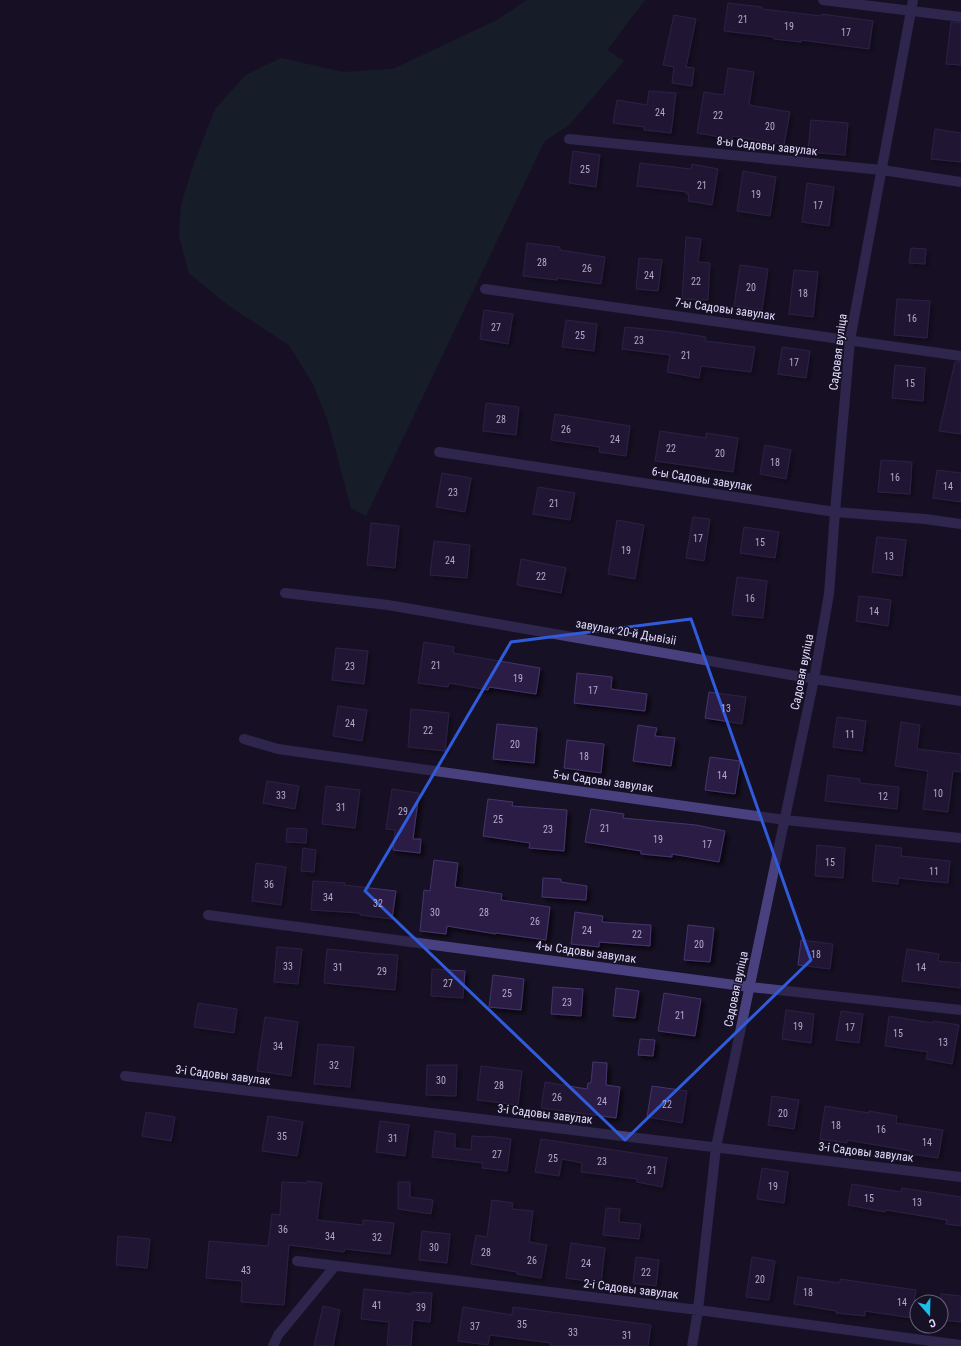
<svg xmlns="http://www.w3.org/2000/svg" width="961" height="1346" font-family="'Roboto Condensed',sans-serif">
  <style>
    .green { fill: #152c2e }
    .building { fill: #2a1f44; stroke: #45346d; filter: url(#shadow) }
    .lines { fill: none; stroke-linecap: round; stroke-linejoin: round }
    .street { stroke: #49417f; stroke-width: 10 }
    .marked { fill: none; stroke: #305cdc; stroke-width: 3; stroke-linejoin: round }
    .labels { text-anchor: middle; stroke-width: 3; stroke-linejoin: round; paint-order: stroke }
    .number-label { font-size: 10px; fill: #b2aacd }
    .street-label { font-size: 12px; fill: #e0d9fb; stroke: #171125 }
  </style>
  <defs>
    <filter id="shadow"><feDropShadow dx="3.5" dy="3.5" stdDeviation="2" flood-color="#0009"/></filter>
  </defs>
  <rect width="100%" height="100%" fill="#171125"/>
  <path class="green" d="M527,0H645L607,50L624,61L570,124L544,142L366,516L351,508L328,421L313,384L289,345L229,306L189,273L179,236L181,205L193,166L215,109L246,75L281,58L343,72L393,69L497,20Z"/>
  <path class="building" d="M728,3L762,7V9L822,16V14L873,21L869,49L801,40V42L774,39V37L724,31Z
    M674,15L696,19L686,67L694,68L692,86L672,83L674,67L663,65Z
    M951,22L961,23V65L946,64Z
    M728,68L754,72L749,105L790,112L784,145L733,136L732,139L697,133L704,92L724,95Z
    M649,91L676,93L671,133L644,130V127L613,123L617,100L647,105Z
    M811,120L848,123L845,155L808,152Z
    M935,129L961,133V162L931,159Z
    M573,151L600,155L596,187L569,183Z
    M640,163L691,169L692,164L718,169L712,205L688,201L689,194H686L687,192L637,186Z
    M743,171L776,177L770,216L737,211Z
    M807,183L834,187L829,226L802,222Z
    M686,237L701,239L698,262L710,263L708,300L682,299Z
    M527,243L560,247V250L605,257L601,284L557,278V280L523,276Z
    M911,248L926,249L925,264L909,263Z
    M639,258L662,260L658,291L636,289Z
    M740,265L768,269L762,310L734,306Z
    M794,270L818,272L813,317L789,314Z
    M897,299L930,301L927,338L894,335Z
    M484,310L513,314L508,344L480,339Z
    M566,320L597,324L594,351L562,347Z
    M625,327L674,332L706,337L705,341L755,347L751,372L701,366L699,378L667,372L670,355L622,349Z
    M782,347L810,351L806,378L778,374Z
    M955,362H961V434L939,431Z
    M895,365L925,368L923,401L892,398Z
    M486,403L519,407L516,435L483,431Z
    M555,414L630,426L626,456L599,452L600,447L551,440Z
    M660,431L706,438V433L738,438L733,472L655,461Z
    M765,445L791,450L786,479L760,474Z
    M881,460L912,462L910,494L878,492Z
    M937,470L961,473V502L933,498Z
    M442,473L471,478L465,512L436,507Z
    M538,487L575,493L570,520L533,514Z
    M693,517L710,519L704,561L686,558Z
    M617,520L644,525L635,579L608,574Z
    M371,523L399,526L395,568L367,565Z
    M744,527L779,532L775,558L740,553Z
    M877,537L906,540L902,576L872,572Z
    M434,541L470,545L467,578L430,575Z
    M521,559L566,568L561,593L517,585Z
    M737,577L767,581L763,618L732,615Z
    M859,596L891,600L888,626L856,621Z
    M424,642L454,647L453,653L540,668L536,694L489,687L488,690L449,683L448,687L418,683Z
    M336,648L368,651L364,684L332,680Z
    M577,673L612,677L611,689L647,694L645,711L574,703Z
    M709,692L746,697L742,724L705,718Z
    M338,706L367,710L362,741L333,736Z
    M411,709L449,713L445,751L408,747Z
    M837,717L866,721L862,751L833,747Z
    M901,722L920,725L917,749L961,754V772L953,771L948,812L923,809L928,771L895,766Z
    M497,724L537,728L534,763L493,759Z
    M638,725L657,728L655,736L675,738L671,766L633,761Z
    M567,740L604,744L601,773L564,768Z
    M710,757L740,761L735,794L705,790Z
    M828,775L860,779V783L899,787L897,809L825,801Z
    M267,781L299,786L295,809L263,803Z
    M326,786L360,790L355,828L322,824Z
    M392,789L419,793L413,839H421L420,853L393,850L395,830L386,829Z
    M488,799L513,802L512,806L567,810L564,851L529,848L530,843L483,836Z
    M591,809L624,814L623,818L696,825L725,831L719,862L672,854V857L641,854V851L585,842Z
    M287,828L307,829L306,843L286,842Z
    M817,845L845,848L843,878L815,876Z
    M876,845L902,848L901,856L950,861L948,883L898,878V884L872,881Z
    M303,848L316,850L314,872L301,871Z
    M434,860L458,863L455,887L502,894L501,900L550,907L546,940L496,933V934L447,926L446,934L420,931L424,890L430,891Z
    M256,863L286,867L281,905L252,901Z
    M543,878L561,879V882L587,886L586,900L542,897Z
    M313,881L345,883L344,885L396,891L392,919L360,915V913L311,910Z
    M575,912L603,916L602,922L651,925L650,946L599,942V947L571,944Z
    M688,925L714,928L710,962L684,960Z
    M801,940L833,944L830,969L798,965Z
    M277,947L302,949L298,984L274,982Z
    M327,949L368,953L398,955L395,990L324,983Z
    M907,949L939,954L938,961L961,963V988L902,981Z
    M432,969L465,971L463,998L431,996Z
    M493,975L524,979L521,1010L489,1007Z
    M553,987L583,989L581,1016L551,1014Z
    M616,988L639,991L635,1018L613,1016Z
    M664,993L701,999L695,1036L658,1031Z
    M198,1003L237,1009L234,1033L194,1027Z
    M786,1010L814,1014L811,1043L782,1039Z
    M841,1011L863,1014L859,1043L836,1040Z
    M889,1016L933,1023V1021L959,1025L952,1064L926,1059L928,1052L885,1046Z
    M265,1017L298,1022L291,1076L257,1071Z
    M640,1039L655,1040L653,1056L638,1055Z
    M318,1044L354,1047L350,1087L314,1084Z
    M593,1062L607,1063L606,1085L620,1087L616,1118L541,1108L545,1082L587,1089L588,1083H591Z
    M427,1065H457L456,1096L426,1095Z
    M481,1066L522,1071L518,1105L477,1100Z
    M652,1086L687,1091L682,1123L647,1117Z
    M772,1096L799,1100L794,1129L768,1125Z
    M825,1106L869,1113V1111L897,1116L896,1123L943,1130L938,1158L911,1154V1151L847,1140V1143L820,1139Z
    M146,1112L175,1117L171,1141L142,1136Z
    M268,1116L303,1122L297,1156L262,1151Z
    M380,1121L409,1125L405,1156L376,1152Z
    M435,1131L455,1134V1148L471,1150L472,1136L486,1137L487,1136L511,1139L507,1171L482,1168L483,1163L432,1157Z
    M541,1139L667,1158L662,1187L637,1182V1179L581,1172L582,1163L562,1159L559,1176L535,1172Z
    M762,1168L788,1172L784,1203L757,1199Z
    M307,1181L322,1183L317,1220L363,1225V1220L394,1223L390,1254L345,1249L344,1252L289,1245L284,1305L241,1302L242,1281L206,1278L209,1241L268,1246L272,1214L280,1215L282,1182L307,1183Z
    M398,1182H410V1197L433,1200L431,1214L398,1209Z
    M852,1184L901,1192L902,1188L961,1197V1226L946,1224L947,1220L886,1210L885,1212L848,1205Z
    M492,1200L513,1203L512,1209L533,1211L529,1242L547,1245L541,1278L517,1274V1272L471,1264L476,1235L487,1237Z
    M606,1208L620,1209L619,1222L641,1224L639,1239L603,1235Z
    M422,1231L450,1234L447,1263L419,1260Z
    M118,1236L150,1239L147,1268L116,1265Z
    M571,1243L605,1248L601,1283L566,1278Z
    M636,1257L659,1260L656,1286L633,1283Z
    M752,1257L775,1261L769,1300L746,1297Z
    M798,1277L840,1283V1279L916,1290L912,1318L865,1311V1316L836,1313V1311L794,1304Z
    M364,1289L412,1294V1292L432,1293L430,1322L413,1320L411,1346H387L389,1322L361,1319Z
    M941,1294L961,1296V1322L941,1320Z
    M323,1306L340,1310L333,1346H314Z
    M463,1307L512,1315L513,1307L651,1325L648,1346H550L551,1343L490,1335L488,1345L458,1341Z"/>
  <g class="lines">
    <path class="street" d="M823,0L961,17
      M569,139L882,170L961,182
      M485,289L961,356
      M439,452L835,512L925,519L961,524
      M285,593L388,605L814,679L961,701
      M244,739L278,749L785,820L961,838
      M208,915L750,987L961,1010
      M125,1076L961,1177
      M297,1261L698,1310L961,1345
      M273,1346L278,1335L335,1266
      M692,1346L698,1310L716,1147L814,679L829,594L835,512L850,340L913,0"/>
  </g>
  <path d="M0 0H961V1346H0ZM691,619L811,960L625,1140L365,891L511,642Z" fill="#171125" fill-opacity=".55" fill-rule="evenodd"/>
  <path class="marked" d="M691,619L811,960L625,1140L365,891L511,642Z"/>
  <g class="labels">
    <g class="number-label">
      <text x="743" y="23">21</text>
      <text x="789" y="30">19</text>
      <text x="846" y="36">17</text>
      <text x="660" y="116">24</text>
      <text x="718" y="119">22</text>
      <text x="770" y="130">20</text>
      <text x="585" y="173">25</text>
      <text x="702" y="189">21</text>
      <text x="756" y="198">19</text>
      <text x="818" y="209">17</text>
      <text x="542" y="266">28</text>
      <text x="587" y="272">26</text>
      <text x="649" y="279">24</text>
      <text x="696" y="285">22</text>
      <text x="751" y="291">20</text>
      <text x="803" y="297">18</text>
      <text x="912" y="322">16</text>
      <text x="496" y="331">27</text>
      <text x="580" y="339">25</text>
      <text x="639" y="344">23</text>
      <text x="686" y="359">21</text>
      <text x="794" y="366">17</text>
      <text x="910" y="387">15</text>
      <text x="501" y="423">28</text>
      <text x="566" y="433">26</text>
      <text x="615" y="443">24</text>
      <text x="671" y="452">22</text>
      <text x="720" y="457">20</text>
      <text x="775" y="466">18</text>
      <text x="895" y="481">16</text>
      <text x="948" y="490">14</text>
      <text x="453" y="496">23</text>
      <text x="554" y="507">21</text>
      <text x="698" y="542">17</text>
      <text x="760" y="546">15</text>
      <text x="626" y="554">19</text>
      <text x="889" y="560">13</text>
      <text x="450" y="564">24</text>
      <text x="541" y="580">22</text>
      <text x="750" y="602">16</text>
      <text x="874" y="615">14</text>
      <text x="436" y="669">21</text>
      <text x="350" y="670">23</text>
      <text x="518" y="682">19</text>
      <text x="593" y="694">17</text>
      <text x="726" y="712">13</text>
      <text x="350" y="727">24</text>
      <text x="428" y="734">22</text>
      <text x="850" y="738">11</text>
      <text x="515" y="748">20</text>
      <text x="584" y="760">18</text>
      <text x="722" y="779">14</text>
      <text x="938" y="797">10</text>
      <text x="281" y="799">33</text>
      <text x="883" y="800">12</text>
      <text x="341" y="811">31</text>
      <text x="403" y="815">29</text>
      <text x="498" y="823">25</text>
      <text x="605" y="832">21</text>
      <text x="548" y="833">23</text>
      <text x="658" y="843">19</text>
      <text x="707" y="848">17</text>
      <text x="830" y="866">15</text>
      <text x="934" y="875">11</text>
      <text x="269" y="888">36</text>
      <text x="328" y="901">34</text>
      <text x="378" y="907">32</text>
      <text x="435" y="916">30</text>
      <text x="484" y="916">28</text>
      <text x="535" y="925">26</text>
      <text x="587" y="934">24</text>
      <text x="637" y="938">22</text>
      <text x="699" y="948">20</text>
      <text x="816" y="958">18</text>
      <text x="288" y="970">33</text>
      <text x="338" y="971">31</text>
      <text x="921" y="971">14</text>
      <text x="382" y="975">29</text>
      <text x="448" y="987">27</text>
      <text x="507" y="997">25</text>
      <text x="567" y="1006">23</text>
      <text x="680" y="1019">21</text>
      <text x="798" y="1030">19</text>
      <text x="850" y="1031">17</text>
      <text x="898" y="1037">15</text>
      <text x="943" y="1046">13</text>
      <text x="278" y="1050">34</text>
      <text x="334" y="1069">32</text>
      <text x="441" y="1084">30</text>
      <text x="499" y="1089">28</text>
      <text x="557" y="1101">26</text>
      <text x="602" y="1105">24</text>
      <text x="667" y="1108">22</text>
      <text x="783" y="1117">20</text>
      <text x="836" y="1129">18</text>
      <text x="881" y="1133">16</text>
      <text x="282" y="1140">35</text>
      <text x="393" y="1142">31</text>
      <text x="927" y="1146">14</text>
      <text x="497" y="1158">27</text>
      <text x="553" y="1162">25</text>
      <text x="602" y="1165">23</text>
      <text x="652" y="1174">21</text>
      <text x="773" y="1190">19</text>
      <text x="869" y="1202">15</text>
      <text x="917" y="1206">13</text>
      <text x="283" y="1233">36</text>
      <text x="330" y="1240">34</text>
      <text x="377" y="1241">32</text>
      <text x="434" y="1251">30</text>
      <text x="486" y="1256">28</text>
      <text x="532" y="1264">26</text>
      <text x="586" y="1267">24</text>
      <text x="246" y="1274">43</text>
      <text x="646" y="1276">22</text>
      <text x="760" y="1283">20</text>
      <text x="808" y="1296">18</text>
      <text x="902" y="1306">14</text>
      <text x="377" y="1309">41</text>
      <text x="421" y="1311">39</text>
      <text x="522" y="1328">35</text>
      <text x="475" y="1330">37</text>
      <text x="573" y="1336">33</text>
      <text x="627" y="1339">31</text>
    </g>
    <g class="street-label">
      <text transform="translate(767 146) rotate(6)" y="4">8-ы Садовы завулак</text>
      <text transform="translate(725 309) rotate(8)" y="4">7-ы Садовы завулак</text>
      <text transform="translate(838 352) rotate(-83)" y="4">Садовая вуліца</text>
      <text transform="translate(702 479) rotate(9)" y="4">6-ы Садовы завулак</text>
      <text transform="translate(626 632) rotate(10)" y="4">завулак 20-й Дывізіі</text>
      <text transform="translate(802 672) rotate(-79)" y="4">Садовая вуліца</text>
      <text transform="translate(603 781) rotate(8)" y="4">5-ы Садовы завулак</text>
      <text transform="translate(586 952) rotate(8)" y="4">4-ы Садовы завулак</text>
      <text transform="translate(736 989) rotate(-78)" y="4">Садовая вуліца</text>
      <text transform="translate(223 1075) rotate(7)" y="4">3-і Садовы завулак</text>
      <text transform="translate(545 1114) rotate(7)" y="4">3-і Садовы завулак</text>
      <text transform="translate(866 1152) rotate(7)" y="4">3-і Садовы завулак</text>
      <text transform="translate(631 1289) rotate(7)" y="4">2-і Садовы завулак</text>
    </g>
  </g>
  <g transform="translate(929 1314) rotate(160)"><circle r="19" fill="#171125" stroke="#67617b"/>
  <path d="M0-3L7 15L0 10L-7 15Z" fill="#18bfe8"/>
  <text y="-6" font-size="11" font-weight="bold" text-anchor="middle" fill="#e0d9fb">С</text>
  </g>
</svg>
